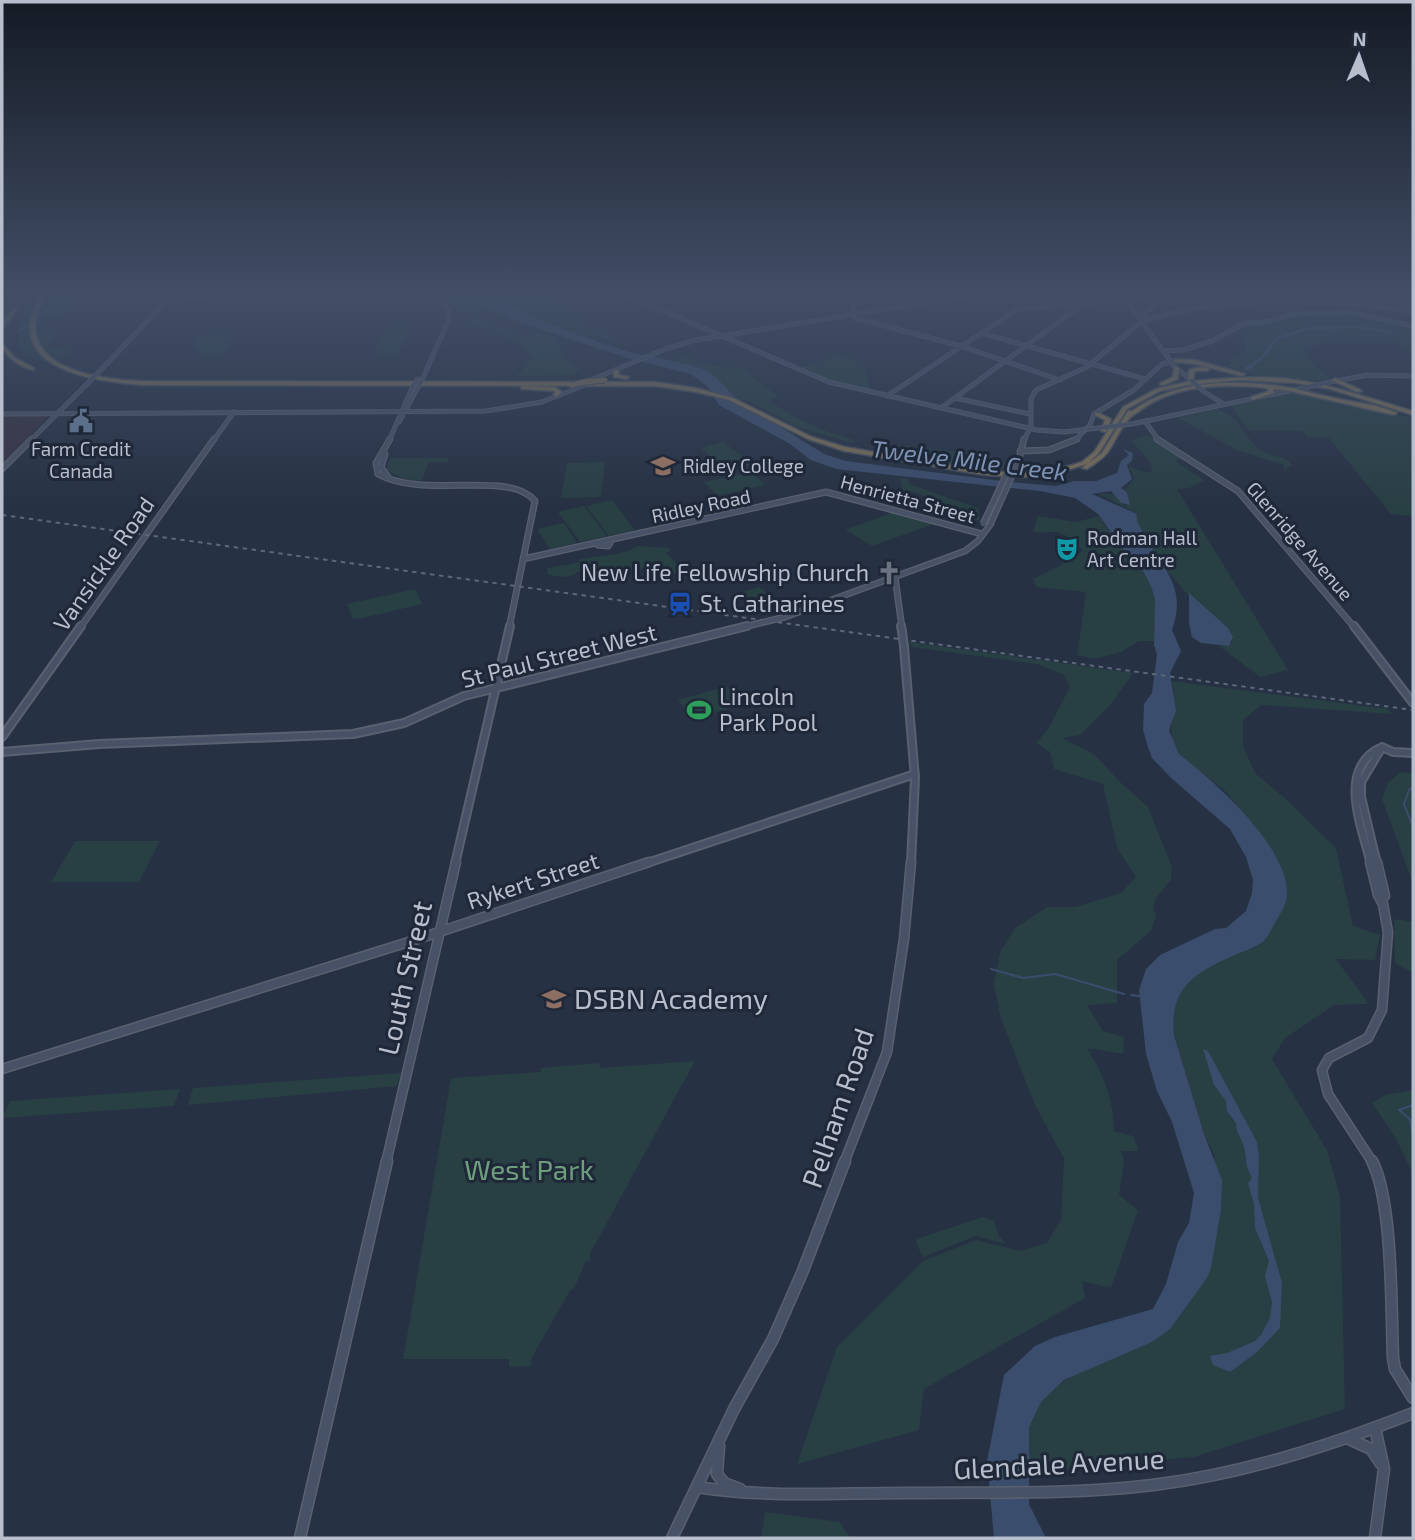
<svg xmlns="http://www.w3.org/2000/svg" width="1415" height="1540" font-family="'Exo 2',sans-serif">
  <style>
    .medical { fill: #363343 }
    .green { fill: #283f44 }
    .water { fill: #3b4d6c }
    .lines { fill: none; stroke-linecap: round; stroke-linejoin: round }
    .stream { stroke: #3b4d6c; stroke-width: 2 }
    .secondary-far4-casing { stroke: #596170; stroke-width: 5 }
    .secondary-far3-casing { stroke: #596170; stroke-width: 7 }
    .secondary-far2-casing { stroke: #596170; stroke-width: 10 }
    .secondary-far1-casing { stroke: #596170; stroke-width: 11 }
    .secondary-casing { stroke: #596170; stroke-width: 13 }
    .highway-casing { stroke: #454e5d; stroke-width: 3 }
    .secondary-far4 { stroke: #485266; stroke-width: 3.5 }
    .secondary-far3 { stroke: #485266; stroke-width: 4.5 }
    .secondary-far2 { stroke: #485266; stroke-width: 6 }
    .secondary-far1 { stroke: #485266; stroke-width: 8 }
    .secondary { stroke: #485266; stroke-width: 10 }
    .highway { fill: #796e57; fill-rule: evenodd }
    .rail { stroke: #5c677a; stroke-width: 2; stroke-dasharray: 4.5 4.5; stroke-linecap: butt }
    .secondary-bridge-far2-casing { stroke: #596170; stroke-width: 5; stroke-linecap: butt }
    .secondary-bridge-far1-casing { stroke: #596170; stroke-width: 7; stroke-linecap: butt }
    .secondary-bridge-casing { stroke: #596170; stroke-width: 10; stroke-linecap: butt }
    .highway-bridge-casing { stroke: #454e5d; stroke-width: 7; stroke-linecap: butt }
    .secondary-bridge-far2 { stroke: #485266; stroke-width: 3.5 }
    .secondary-bridge-far1 { stroke: #485266; stroke-width: 4.5 }
    .secondary-bridge { stroke: #485266; stroke-width: 6 }
    .highway-bridge { stroke: #796e57; stroke-width: 5 }
    .labels { text-anchor: middle; stroke-width: 6; stroke-linejoin: round; paint-order: stroke }
    .far-poi-label { font-size: 19px; fill: #b8becc; stroke: #1f2838; text-anchor: start }
    .far-street-label { font-size: 19px; fill: #b8becc; stroke: #1f2838 }
    .street-label { font-size: 23px; fill: #b8becc; stroke: #1f2838 }
    .poi-label { font-size: 23px; fill: #b8becc; stroke: #1f2838; text-anchor: start }
    .water-label { font-size: 24px; font-style: italic; fill: #7e92b4; stroke: #1f2838 }
    .near-street-label { font-size: 28px; fill: #b8becc; stroke: #1f2838 }
    .near-poi-label { font-size: 28px; fill: #b8becc; stroke: #1f2838; text-anchor: start }
    .near-park-label { font-size: 28px; fill: #6e9e7c; stroke: #1f2838 }
  </style>
  <rect width="100%" height="100%" fill="#263143"/>
  <path class="medical" d="M2,416H48L2,465Z"/>
  <path class="green" d="M50,293H104L78,297L69,307L71,312L45,319L33,331H59L45,347H73L55,365L32,357L18,344C18,319 28,306 50,293Z
    M447,293H475L483,305L491,311C477,316 452,307 441,297L448,296Z
    M495,293C526,293 569,297 585,327L619,338C596,347 517,312 496,297Z
    M1336,315L1413,329V353L1400,347L1399,346H1404C1378,332 1330,340 1303,348L1305,355L1330,379C1309,382 1245,378 1228,366L1230,359L1246,351C1247,345 1243,340 1244,335C1250,317 1319,315 1336,315Z
    M476,318L522,336L537,333L549,335L557,341L566,360L580,369L572,375L516,376L524,369L533,356C507,335 495,322 460,328Z
    M387,327H411L397,355H380L382,350H374L379,341H367L379,340Z
    M231,334L221,346L229,345L224,353L200,355L195,341L199,336Z
    M840,354L864,363L871,391L841,384L800,368Z
    M681,356C699,360 723,370 740,367L779,397L768,400C796,420 822,431 855,440L851,443L797,427L752,402L738,399L715,376L703,369L675,360Z
    M1298,392L1413,418V516L1391,514L1328,437H1308L1302,431L1248,430L1231,406Z
    M1217,409C1240,415 1244,439 1262,451C1272,457 1285,454 1292,465L1283,471L1284,465L1237,450L1178,418Z
    M1148,435L1161,445L1185,457L1175,461L1204,480L1189,488L1177,489L1288,670L1260,677L1219,646L1233,643L1232,641C1209,615 1133,545 1137,514L1097,493L1115,495L1125,506L1128,503V492L1125,490L1134,478L1128,466L1144,472H1152L1151,463L1131,440Z
    M724,442L752,464L728,471L700,448Z
    M894,445C920,446 949,452 973,452C982,451 999,461 1011,463L1007,469C972,470 937,461 902,456L898,453L905,451L895,449Z
    M390,458H449L447,462H429L421,481L404,479L387,470Z
    M605,462L601,497L561,498L567,463Z
    M752,472L765,485L717,496L704,482Z
    M900,478L908,479L909,484L978,508L980,521L923,507L940,504L915,492L903,493Z
    M612,500L635,530L609,536L586,506Z
    M584,506L607,536L580,542L558,512Z
    M896,511L937,523L872,546L845,530Z
    M1038,516L1076,522L1099,516C1115,544 1149,564 1155,597C1157,611 1153,626 1155,641H1139L1121,652L1094,659L1077,655L1086,592L1036,587L1033,579L1075,558L1083,550C1074,543 1066,532 1055,532C1046,532 1042,534 1033,531Z
    M564,523L577,543L550,549L537,529Z
    M638,546L670,548L671,551L666,552L685,573L670,574L660,571L662,565L628,571L616,577L590,576L587,572H576L575,575L564,577L548,575L547,568L582,562L577,560C598,555 618,557 638,546Z
    M759,587L792,612L751,609L739,593Z
    M415,589L422,604L363,618L353,619L347,604Z
    M909,642L1133,673L1111,704L1080,735L1062,738L1094,754L1120,782L1148,807L1172,867L1171,880L1156,898L1153,907L1156,916L1151,931L1117,960V1003L1087,1005L1103,1031L1124,1037L1123,1054L1087,1048C1104,1076 1113,1098 1114,1131L1133,1136L1139,1151H1121L1124,1161L1119,1195L1138,1210L1111,1288L1082,1281L1085,1298L924,1389L919,1430L797,1464L837,1347L923,1261L976,1240L1020,1251L1047,1243L1061,1219L1064,1159L1035,1105L1000,1016L994,984L1000,952L1015,928L1047,907H1075L1121,893L1136,877L1117,848L1103,784L1054,769L1050,752L1036,743L1048,729L1070,687L1064,675L1037,664L912,647Z
    M1172,681L1388,709L1392,714L1261,705L1243,720V746L1255,773L1287,800L1336,848L1353,926L1380,935L1375,960L1336,959L1369,1004L1334,1005L1285,1038L1272,1059L1327,1150L1340,1196L1345,1409L1194,1457L1029,1472C1029,1458 1027,1443 1029,1429C1036,1379 1112,1359 1152,1342L1215,1156L1204,1134L1174,1035L1172,1019L1175,1000L1182,990L1201,969L1265,940L1286,903L1237,806L1226,792L1179,754C1163,729 1179,708 1172,681Z
    M727,686L741,705L692,719L678,700Z
    M1400,772L1413,773V884L1382,799L1388,783Z
    M75,841H160L139,882H51Z
    M1394,919L1413,922V973L1395,963Z
    M695,1061L590,1254V1261H586L574,1289H571L531,1359V1366L509,1367V1359H403L451,1078L541,1072V1068L599,1063L600,1068Z
    M401,1073L397,1086L188,1105L193,1088Z
    M180,1089L174,1106L2,1118L10,1101Z
    M1413,1090V1174L1395,1137L1372,1103L1385,1095Z
    M983,1217L994,1221L999,1236L1006,1244L976,1236L923,1257L916,1243L917,1239Z
    M765,1512L840,1522L850,1538H761Z"/>
  <path class="water" d="M475,293H495C501,309 612,348 634,353C657,358 680,361 703,369L715,376L739,401L824,454L846,461L1010,482L1056,486L1074,481H1096L1117,473L1121,461L1129,455L1123,449L1133,453L1132,460L1127,465L1132,479L1121,488L1127,492L1130,505L1121,503L1111,491L1092,494L1137,514C1136,521 1138,522 1141,529C1158,565 1189,583 1172,630L1181,651L1170,673L1176,711L1169,730L1179,754C1214,781 1288,846 1287,894C1287,905 1280,914 1275,923C1272,928 1268,937 1264,941C1256,947 1244,951 1235,955C1196,972 1169,987 1174,1035L1204,1134L1222,1180L1221,1210L1211,1268L1207,1278L1170,1329L1152,1342L1064,1380L1041,1402L1029,1427V1504L1046,1538H994L987,1461L1004,1375L1035,1346L1055,1337L1153,1309L1166,1284L1178,1242L1189,1223L1194,1193L1172,1122L1157,1091L1146,1054L1139,990L1146,969L1160,955L1215,929L1226,928L1246,911L1252,893L1253,880L1246,857L1230,829L1171,778L1152,758L1148,747L1143,730L1144,704L1152,693L1157,654L1154,645L1155,599L1151,586L1142,569L1122,548L1098,514L1075,498L1040,491L836,469L811,460L790,444L719,405L707,386L691,374L631,359L510,319L483,305Z
    M1322,326L1366,327L1413,335L1354,328L1307,330L1277,340L1267,355L1249,370L1243,369L1261,357L1275,338L1304,328Z
    M1189,593L1228,628L1233,637L1229,646L1201,643L1192,637L1189,623Z
    M1203,1049L1208,1051L1257,1142L1259,1155L1258,1198L1282,1283L1280,1328L1257,1352L1230,1372L1213,1365L1210,1356L1227,1353L1255,1341L1261,1335L1270,1318L1272,1302L1265,1276L1269,1261L1255,1228L1254,1205L1248,1183L1252,1178C1243,1161 1248,1159 1243,1144C1240,1135 1236,1133 1236,1123L1227,1111L1226,1101L1214,1085Z"/>
  <g class="lines">
    <path class="stream" d="M36,319L48,310L57,293
      M18,332L32,323
      M1413,787L1409,790L1404,804L1413,827
      M991,969L1023,978L1055,974L1124,994
      M1131,995L1139,996
      M1413,1105L1399,1110L1410,1119L1413,1136"/>
    <g class="secondary-far4-casing">
      <path id="secondary-far4" d="M433,293L448,309L449,322
        M622,293L829,382L1037,430L1064,432
        M849,293L855,318L961,346L1060,380
        M1121,293L1174,366L1191,380
        M1389,293L1409,309
        M165,301L233,293
        M1156,317L1196,308L1256,302
        M1140,318L1166,293
        M981,333L1145,379
        M1164,351L1183,350L1212,341L1243,324L1271,321L1292,314L1348,312L1413,326
        M96,375L174,293
        M423,378L448,321
        M591,380L668,348L696,340L984,293
        M1325,383L1368,375L1413,376
        M1203,391L1222,403
        M887,396L1016,310L1165,294L1345,303L1413,311
        M955,398L1030,414
        M941,408L1083,304
        M2,414L486,411L542,402L585,385
        M1145,421L1159,441
        M399,422L417,389
        M1132,424L1308,387
        M1090,425L1094,414L1134,390L1162,364L1174,361
        M30,441L86,385
        M213,441L234,412
        M389,441L412,388
        M1024,441L1031,425V399L1036,390L1087,367L1142,321L1160,316
        M1074,441L1089,426"/>
    </g>
    <g class="secondary-far3-casing">
      <path id="secondary-far3" d="M390,439L376,463L378,474C425,500 509,469 535,501L509,628
        M1157,439L1238,491L1355,628
        M1020,451L1049,450L1077,439
        M383,452L385,454L381,467L388,477
        M1019,460L1024,439
        M2,469L32,439
        M598,545L608,546L610,543L607,541
        M523,559L826,492L982,534
        M895,577L902,628
        M785,617L965,551L978,541L990,525
        M80,628L214,439
        M740,628L756,624"/>
    </g>
    <g class="secondary-far2-casing">
      <path id="secondary-far2" d="M901,626L902,631
        M1354,626L1413,703
        M904,647L915,778L911,864
        M2,737L81,626
        M2,752L99,744L353,734L404,723L464,696L747,626
        M455,864L510,626
        M644,864L915,774
        M1371,864C1362,827 1336,768 1382,747L1393,752L1413,753
        M1377,864L1361,797V782L1382,747"/>
    </g>
    <g class="secondary-far1-casing">
      <path id="secondary-far1" d="M1370,862L1378,895L1383,904L1388,932L1382,1010L1368,1038L1329,1058L1322,1070L1328,1094L1373,1163
        M1377,862L1385,896L1382,899
        M2,1069L415,940L649,862
        M386,1163L456,862
        M844,1163L887,1052L904,939L911,862"/>
    </g>
    <g class="secondary-casing">
      <path id="secondary" d="M1372,1161C1393,1201 1391,1310 1393,1358L1395,1369L1413,1398
        M1375,1428L1384,1469L1375,1538
        M1347,1438L1371,1449L1381,1464
        M719,1446L717,1474L724,1483L740,1489
        M697,1487C766,1498 834,1493 904,1493C987,1492 1070,1495 1153,1485C1243,1474 1329,1446 1413,1413
        M300,1538L387,1161
        M672,1538L734,1409L773,1339L802,1273L845,1161"/>
    </g>
    <g class="highway-casing">
      <path id="highway" d="M42,293H46C43,301 37,310 36,319C28,372 105,379 142,381L655,382L696,388L733,398L812,437L845,447L985,471L1022,473L1049,472L1082,462L1094,452L1123,407L1156,389L1190,381L1188,380L1189,370C1194,367 1205,366 1210,369L1207,371H1195L1193,381C1228,378 1262,375 1297,380C1337,386 1375,400 1413,411V415L1330,389L1295,383L1240,380L1189,385L1160,391L1127,409L1098,454L1087,464L1102,453L1128,411H1132C1169,384 1217,380 1261,384C1271,385 1283,386 1293,388C1308,392 1324,396 1340,399C1358,403 1380,405 1397,413L1394,415L1289,391L1273,389L1274,393L1253,400L1251,399V397L1269,391L1266,388C1225,384 1176,384 1141,410C1137,413 1131,416 1128,420C1120,429 1115,442 1108,452C1103,459 1094,464 1087,469L1082,468L1086,464L1050,476L1022,477L985,475L844,451L808,439L729,400L696,392L655,386L142,385C105,382 20,374 31,318C33,310 38,301 42,293Z
        M14,307L18,308L4,327H2V323Z
        M2,345H4L15,358L34,368V370C21,368 10,359 2,349Z
        M1176,359L1195,360L1245,374L1242,376L1195,364L1174,362V360Z
        M1174,367L1179,368L1178,379L1164,385H1160V383L1173,377Z
        M616,369L619,371V375L629,377L626,379L614,377L613,371Z
        M1335,378L1361,390L1362,391L1357,392L1333,381L1332,380Z
        M523,386L555,387L562,392L556,397L553,395L556,392L554,391L521,389V387Z
        M1095,413H1099L1111,419L1106,432L1101,431L1105,420L1095,415Z"/>
    </g>
    <use href="#secondary-far4" class="secondary-far4"/>
    <use href="#secondary-far3" class="secondary-far3"/>
    <use href="#secondary-far2" class="secondary-far2"/>
    <use href="#secondary-far1" class="secondary-far1"/>
    <use href="#secondary" class="secondary"/>
    <use href="#highway" class="highway"/>
    <path class="rail" d="M2,515L1413,710"/>
    <g class="secondary-bridge-far2-casing">
      <path id="secondary-bridge-far2" d="M1191,380L1203,391
        M86,385L96,375
        M1308,387L1325,383
        M412,388L418,378
        M417,389L423,378
        M1064,432L1132,424"/>
    </g>
    <g class="secondary-bridge-far1-casing">
      <path id="secondary-bridge-far1" d="M983,524L1013,460
        M990,525L1019,460
        M756,624L785,617"/>
    </g>
    <g class="secondary-bridge-casing">
      <path id="secondary-bridge" d="M902,631L904,647"/>
    </g>
    <g class="highway-bridge-casing">
      <path id="highway-bridge" d="M585,382L605,380
        M571,385L590,381"/>
    </g>
    <use href="#secondary-bridge-far2" class="secondary-bridge-far2"/>
    <use href="#secondary-bridge-far1" class="secondary-bridge-far1"/>
    <use href="#secondary-bridge" class="secondary-bridge"/>
    <use href="#highway-bridge" class="highway-bridge"/>
  </g>
  <linearGradient id="sky" x2="0" y2="1"><stop stop-color="#151b25"/><stop offset="0.58" stop-color="#414e66"/><stop offset="1" stop-color="#414e66" stop-opacity="0"/></linearGradient>
  <rect width="1415" height="508" fill="url(#sky)"/>
  <defs>
    <g id="civic-bare" transform="scale(1.89)"><path d="M-.6-6.5H3V-4.5H.6V-3L4-1V1h2V6H-6V1h2V-1L-.6-3ZM-1.2 2.5V6h2.4V2.5Z" fill="#5c6f8a" stroke="#1f2838" stroke-width="2.5" paint-order="stroke"/></g>
    <g id="school-bare" transform="scale(1.89)"><path d="M0-5L7-2L0 1L-7-2ZM-4 1L0 2.5L4 1V4Q0 6-4 4Z" fill="#8d6e63" stroke="#1f2838" stroke-width="2.5" paint-order="stroke"/></g>
    <g id="theatre-bare" transform="scale(1.89)"><path d="M-5-5.5Q0-4 5-5.5V0Q5 5 0 6Q-5 5-5 0ZM-3.3-2.5H-1v1.5H-3.3ZM1-2.5H3.3v1.5H1ZM-2.8 1Q0 5.5 2.8 1Z" fill="#0f9aa8" stroke="#1f2838" stroke-width="2.5" paint-order="stroke"/></g>
    <g id="church-bare" transform="scale(1.89)"><path d="M-1.2-6h2.4v3.5h3.3v2.4h-3.3V6h-2.4V-.1h-3.3v-2.4h3.3Z" fill="#6b7280" stroke="#1f2838" stroke-width="2.5" paint-order="stroke"/></g>
    <g id="station-bare" transform="scale(1.89)"><path d="M-3-6H3Q5-6 5-4V2Q5 4 3 4L4.5 6H3L1.5 4h-3L-3 6H-4.5L-3 4Q-5 4-5 2V-4Q-5-6-3-6ZM-3.5-4v3h7v-3ZM-3.5 1v1.5H-2V1ZM2 1v1.5H3.5V1Z" fill="#1a4fb4" stroke="#1f2838" stroke-width="2.5" paint-order="stroke"/></g>
    <g id="stadium-bare" transform="scale(1.89)"><path d="M0-5a6.5 5 0 1 0 0 10a6.5 5 0 1 0 0-10ZM-3.5-1.8h7v3.6h-7Z" fill="#2e9e5b" stroke="#1f2838" stroke-width="2.5" paint-order="stroke"/></g>
  </defs>
  <g fill-rule="evenodd">
    <use href="#civic-bare" x="81" y="421"/>
    <use href="#school-bare" x="663" y="466"/>
    <use href="#theatre-bare" x="1067" y="549"/>
    <use href="#church-bare" x="889" y="573"/>
    <use href="#station-bare" x="680" y="604"/>
    <use href="#stadium-bare" x="699" y="710"/>
    <use href="#school-bare" x="554" y="999"/>
  </g>
  <g class="labels">
    <g class="far-poi-label">
      <text x="81" y="456" text-anchor="middle">Farm Credit<tspan x="81" dy="22">Canada</tspan></text>
      <text x="683" y="473">Ridley College</text>
      <text x="1087" y="545">Rodman Hall<tspan x="1087" dy="22">Art Centre</tspan></text>
    </g>
    <g class="far-street-label">
      <text transform="translate(908 499) rotate(15)" y="7">Henrietta Street</text>
      <text transform="translate(701 506) rotate(-12)" y="7">Ridley Road</text>
      <text transform="translate(1300 541) rotate(49)" y="7">Glenridge Avenue</text>
    </g>
    <g class="street-label">
      <text transform="translate(104 564) rotate(-55)" y="8">Vansickle Road</text>
      <text transform="translate(559 656) rotate(-14)" y="8">St Paul Street West</text>
      <text transform="translate(533 881) rotate(-18)" y="8">Rykert Street</text>
    </g>
    <g class="poi-label">
      <text x="869" y="581" text-anchor="end">New Life Fellowship Church</text>
      <text x="700" y="612">St. Catharines</text>
      <text x="719" y="705">Lincoln<tspan x="719" dy="26">Park Pool</tspan></text>
    </g>
    <g class="water-label">
      <text transform="translate(969 461) rotate(7)" y="8">Twelve Mile Creek</text>
    </g>
    <g class="near-street-label">
      <text transform="translate(405 978) rotate(-77)" y="10">Louth Street</text>
      <text transform="translate(838 1108) rotate(-71)" y="10">Pelham Road</text>
      <text transform="translate(1059 1464) rotate(-3)" y="10">Glendale Avenue</text>
    </g>
    <g class="near-poi-label">
      <text x="574" y="1009">DSBN Academy</text>
    </g>
    <g class="near-park-label">
      <text x="529" y="1180">West Park</text>
    </g>
  </g>
  <rect width="1415" height="1540" fill="none" stroke="#b8becc" stroke-width="7"/>
  <g transform="translate(1359 56) rotate(2)" stroke="#1f2838" stroke-width="5" paint-order="stroke">
  <path d="M0-5L12 26L0 18L-12 26Z" fill="#b8becc"/>
  <text y="-10" font-size="19" font-weight="bold" text-anchor="middle" fill="#b8becc">N</text>
  </g>
</svg>
